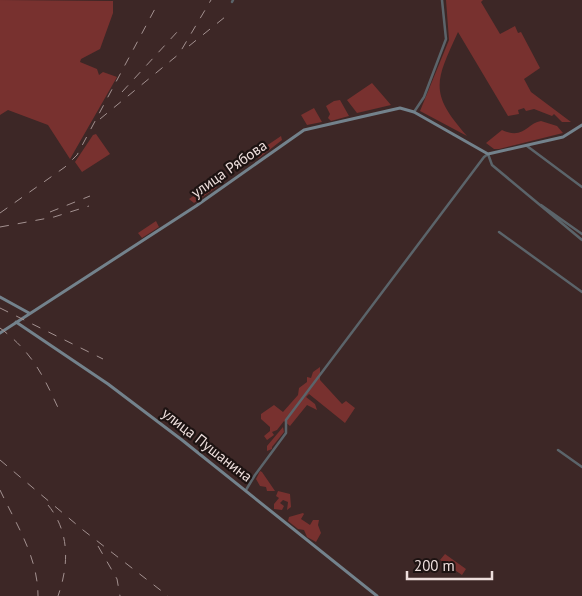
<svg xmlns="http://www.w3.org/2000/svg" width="582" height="596" font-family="'PT Sans',sans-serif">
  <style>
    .green { fill: #78312f }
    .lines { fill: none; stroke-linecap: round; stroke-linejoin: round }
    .street { stroke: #5b646a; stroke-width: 2.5 }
    .secondary { stroke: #73828c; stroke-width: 3 }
    .rail { stroke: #a39190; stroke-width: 1; stroke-dasharray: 9 9; stroke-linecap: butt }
    .labels { text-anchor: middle; stroke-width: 4.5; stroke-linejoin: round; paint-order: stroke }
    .street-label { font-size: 15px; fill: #eddedc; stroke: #1d1312 }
  </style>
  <rect width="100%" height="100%" fill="#3d2726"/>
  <path class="green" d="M0,0L113,1V13L100,49L81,59L80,62L97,69L99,75L103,72L117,77L70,159L48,125L8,110L0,115Z
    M446,0H483L481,2L500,34L515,26L518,33L521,32L540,68L524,79L531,92L571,122H562L554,114L552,116L534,109L526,111L524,108L518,110L519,114L508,116L458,32C435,82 429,93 467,136L420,111L449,40Z
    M372,83L391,105L357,113L347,100Z
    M340,100L349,116L331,121L328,118L330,114L326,106L334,101Z
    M314,108L322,122L307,125L301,115Z
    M541,121L557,126L563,133L499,149H494L486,143L502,130C524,140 527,123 541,121Z
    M96,134L110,154L82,172L75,162L93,135Z
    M281,136L282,140L259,158L253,155Z
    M214,182L217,187L194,203L189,199Z
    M156,221L159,227L142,238L138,233Z
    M320,367V380L342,404L346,401L355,408L345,423L309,394L306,397L315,404L317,410L307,405L290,426L284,421L277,430L272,432L274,435L267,440L264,436L270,431V427L261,419V414L274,405L283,412L298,395L299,388L307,382V377L311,378L313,372Z
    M283,427L284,432L272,447V449L267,451V446Z
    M260,471L262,472L275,491H267L266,487L260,486L256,479Z
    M278,491L290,494L291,507L287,510L288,502L283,500L280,503L284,506L282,510L274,509V504L279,498L276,496Z
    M303,513L304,514L301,519L310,525L313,520H319L318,525L321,533L316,542L307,537L304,530L298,529L288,521L289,517Z
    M445,554L466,569L462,575L440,560Z"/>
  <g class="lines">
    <path class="street" d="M232,2L233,0
      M414,112L424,97L446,39L442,0
      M527,146L582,187
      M541,205L582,234
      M499,232L582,292
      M558,450L582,467
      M246,490L255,475L286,433V420L484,157L488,154L492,165L582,240"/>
    <path class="secondary" d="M0,297L29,313
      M16,322L108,384L182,440L377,596
      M0,333L196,206L304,130L400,108L414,112L488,154L563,137L582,125"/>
    <path class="rail" d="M189,46L225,17
      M122,92L178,31
      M100,119L179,54L211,0
      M50,212L90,196
      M0,213L65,167L77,155L157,5
      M0,227L54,217L89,206
      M0,308L103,359
      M0,328C33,353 43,375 60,412
      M0,460L83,530L168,596
      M0,490C16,524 38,557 38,596
      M48,505C70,532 69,565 58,596
      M98,546L117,579L120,596"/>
  </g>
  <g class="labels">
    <g class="street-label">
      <text transform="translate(229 169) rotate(-35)" y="5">улица Рябова</text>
      <text transform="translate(207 445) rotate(38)" y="5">улица Пушанина</text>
    </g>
  </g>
  <path d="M407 571v8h85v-8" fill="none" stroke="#eddedc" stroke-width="2.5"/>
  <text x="414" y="571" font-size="15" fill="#eddedc" stroke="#1d1312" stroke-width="4" paint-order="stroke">200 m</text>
</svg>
